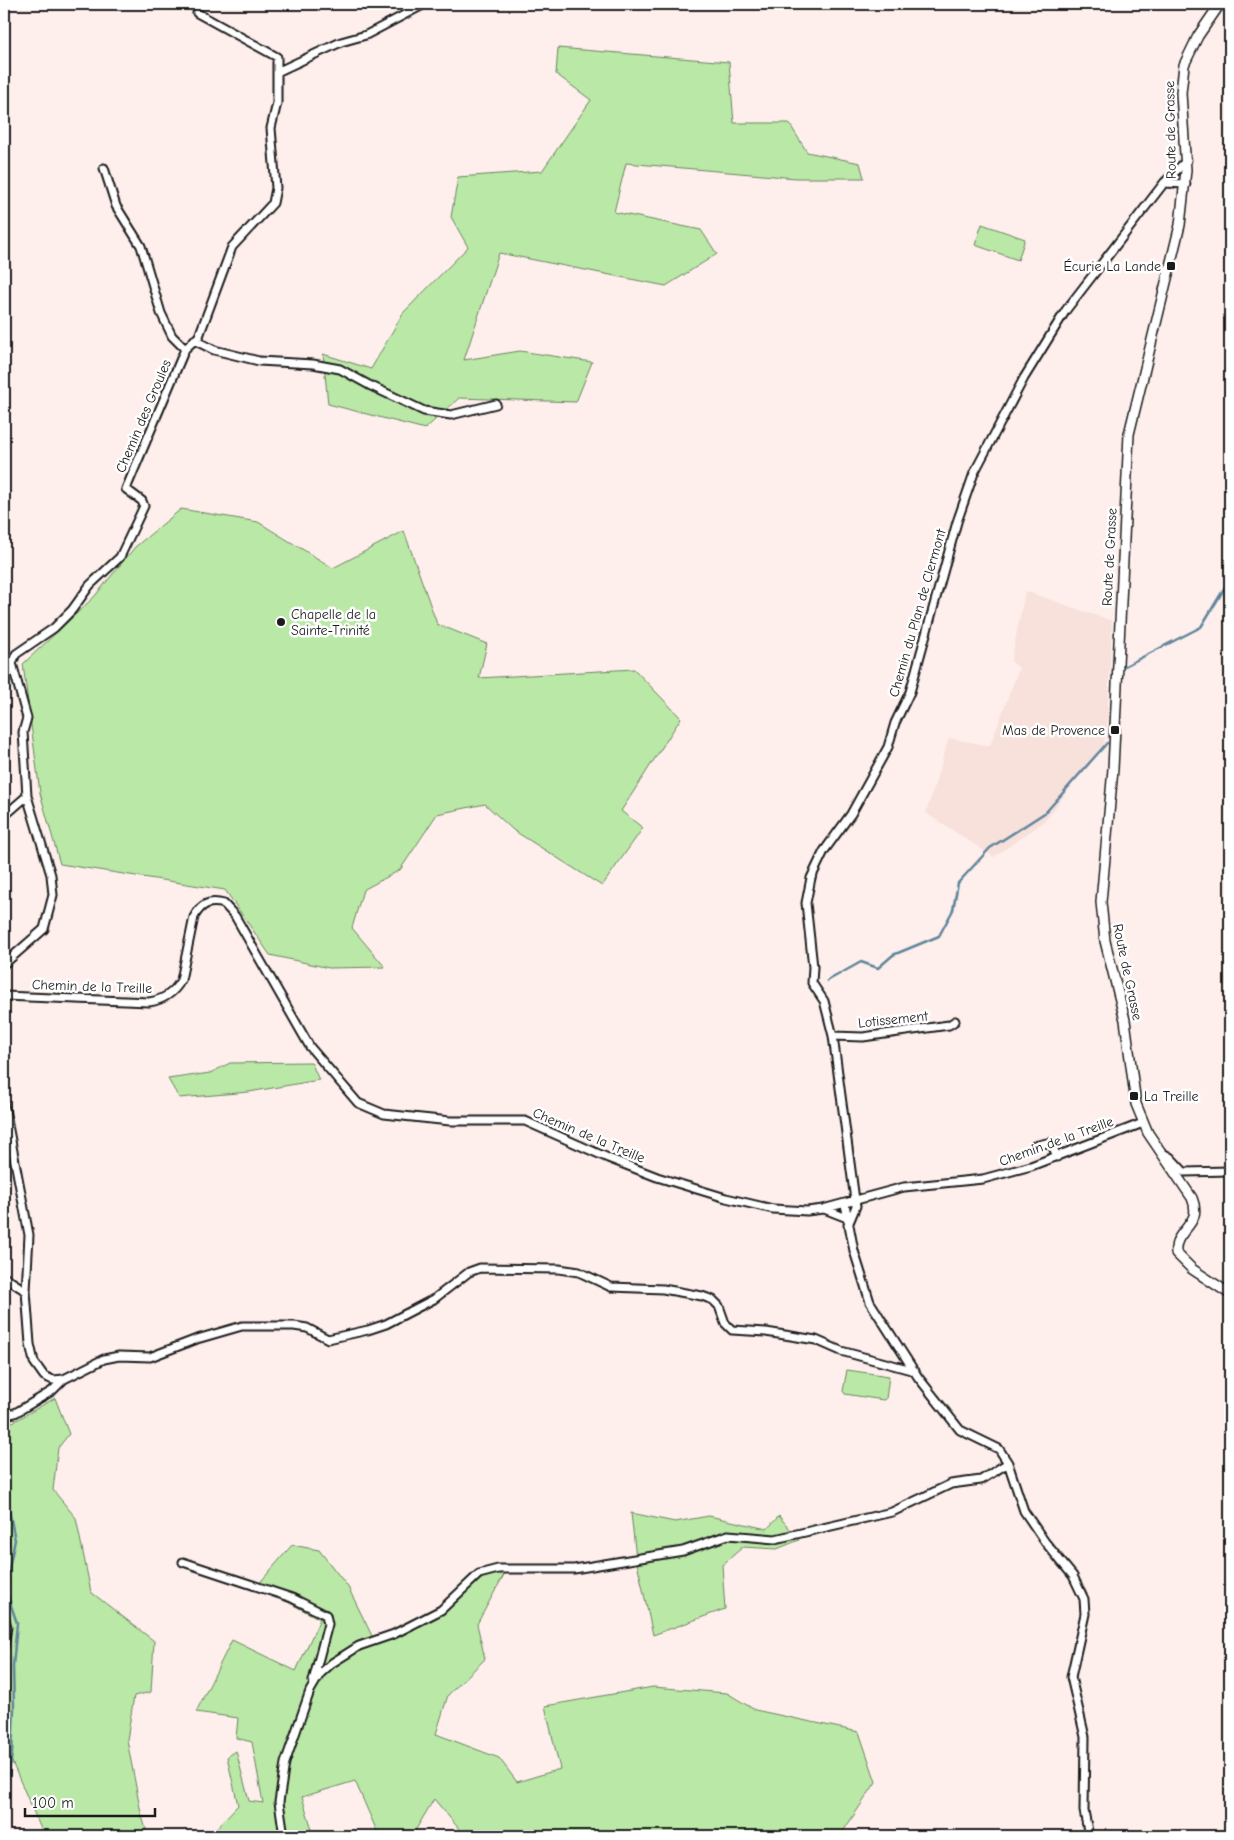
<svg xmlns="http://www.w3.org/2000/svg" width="1234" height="1840" font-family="'Comic Neue',sans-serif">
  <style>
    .built { fill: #f8e0db }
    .green { fill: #bae8a6; stroke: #6b8261 }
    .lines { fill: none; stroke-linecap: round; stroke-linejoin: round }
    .stream { stroke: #61859b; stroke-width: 2.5 }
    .minor-casing { stroke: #1c1c1c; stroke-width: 11 }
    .tertiary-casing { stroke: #1c1c1c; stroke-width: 12 }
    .minor { stroke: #fff; stroke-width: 7 }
    .tertiary { stroke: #fff; stroke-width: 9 }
    .poi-dot { fill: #1c1c1c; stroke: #fff; stroke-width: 2 }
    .labels { text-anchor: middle; stroke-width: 5; stroke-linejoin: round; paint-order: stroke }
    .street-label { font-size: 14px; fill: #1c1c1c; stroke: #fff }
    .poi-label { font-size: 14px; fill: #1c1c1c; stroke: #fff; text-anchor: end }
  </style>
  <rect width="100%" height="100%" fill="#feefec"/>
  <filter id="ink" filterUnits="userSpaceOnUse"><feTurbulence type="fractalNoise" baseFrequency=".02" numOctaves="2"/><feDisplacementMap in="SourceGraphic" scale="10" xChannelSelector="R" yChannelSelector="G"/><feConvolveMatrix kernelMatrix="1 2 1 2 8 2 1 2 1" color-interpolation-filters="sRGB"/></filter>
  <g filter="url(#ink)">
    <path class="built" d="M1025,591L1112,621L1107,725L1104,743L1045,821L994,857L926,813L949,738L990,746L1019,668L1011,661Z"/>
    <path class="green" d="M558,48L729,62L734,123H789L807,152L860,163L864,178H796L626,163L614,212L701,230L717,254L666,286L499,253L464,360L520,351L592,362L576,402L459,398L425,429L328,404L323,354L371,369L403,313L468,247L451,217L458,177L542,171L591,100L556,74Z
      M982,224L1025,239L1018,260L975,245Z
      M181,509L258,522L333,568L404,531L437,624L487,644L479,678L634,669L681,718L621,811L643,828L602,886L513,830L485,804L437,814L400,870L363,890L352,928L385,967L329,968L270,955L225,890L60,864L40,793L23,664L94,597L135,547Z
      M311,1062L319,1080L249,1092L179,1098L168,1079L210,1073L230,1063Z
      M847,1370L889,1376L886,1399L883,1400L845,1394L843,1391Z
      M55,1398L69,1434L58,1448L53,1490L76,1518L91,1592L154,1641L151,1692L134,1696L127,1740L141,1813L148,1836H44L9,1755L8,1664L4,1663V1424L15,1421Z
      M631,1513L675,1522L709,1516L767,1529L779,1516L799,1540L777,1549L743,1547L722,1565L725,1609L653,1635L636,1558Z
      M292,1545L319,1550L348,1587L376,1644L436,1618L486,1575L506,1571L477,1624L485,1659L448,1695L436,1734L499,1758L517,1782L560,1769L545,1706L653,1687L727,1693L755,1710L859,1732L876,1782L840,1836H465L434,1799L412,1836H379L355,1781L302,1797L314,1836H209L238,1805L227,1757L236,1751L249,1801L263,1803L252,1742L236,1738L238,1718L196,1712L232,1640L296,1671L320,1619L257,1586Z"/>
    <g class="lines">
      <path class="stream" d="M1125,666L1201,627L1230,579
        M827,981L861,962L878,968L893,955L939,936L953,910L958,883L990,848L1046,812L1107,743
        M4,1484L15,1540L8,1573L7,1594L17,1623L13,1666L14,1708L12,1754L4,1804"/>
      <g class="minor-casing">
        <path id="minor" d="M279,71L341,42L366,35L425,4
          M104,168L116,206L141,246L161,313L172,336L185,349
          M1164,183L1186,184
          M194,340L214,350L259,361L313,364L340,369L369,385L424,411L451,415L496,404
          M4,816L27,796
          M4,964L44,929L53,895L51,875L27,796L23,732L27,718L12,663L16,654L54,628L72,610L90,585L120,557L144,506L142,501L126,489L185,349L199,336L232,247L273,203L276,188L271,128L277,103V57L197,13
          M4,996L149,1002C163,1000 174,993 181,980L194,917C201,904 209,900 224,904L235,916L310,1047L358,1103L384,1114L450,1121H525L608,1158L657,1177L726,1198L773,1209L807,1211L823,1209L904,1187L983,1179L1031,1166L1143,1123
          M833,1036L863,1037L949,1025L955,1021
          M4,1104L29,1235L26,1291L30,1344L34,1362L44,1376L53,1380L64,1379
          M1034,1146L1051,1142L1057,1157
          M1161,1152L1170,1157L1184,1172L1230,1171
          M845,1204L854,1251L870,1302L918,1377L960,1430L999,1449L1008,1463L1024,1511L1045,1542L1073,1576L1084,1599L1085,1614L1071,1677L1085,1737L1084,1811L1089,1836
          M824,1209L847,1218
          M848,1225L856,1206L855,1200L833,1036L824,1001L812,983L813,967L806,903L811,878L824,851L851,814L888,747L895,723L910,692L957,522L974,473L1024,378L1066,310L1164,183L1187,160
          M4,1277L26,1291
          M4,1415L15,1413L52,1391L64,1379L104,1359L119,1356L150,1357L197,1339L242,1326H294L307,1328L328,1339L368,1330L386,1324L434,1299L469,1272L480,1268L559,1269L579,1272L611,1287L663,1289L702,1296L713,1300L719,1306L725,1323L732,1330L766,1332L816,1340L841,1351L915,1371
          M4,1539V1545
          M183,1562L292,1598L326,1615L328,1624L313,1681
          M4,1616L7,1627L4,1646
          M284,1836L279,1802L285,1763L310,1691L320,1674L332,1663L359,1646L394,1634L441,1610L479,1574L498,1569H574L683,1551L728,1535L775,1539L892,1512L951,1484L981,1480L1008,1463"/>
      </g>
      <g class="tertiary-casing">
        <path id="tertiary" d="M1220,4L1198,36L1184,65L1181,93L1186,170L1180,225L1129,434L1113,769L1101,902L1105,941L1125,1020L1136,1104L1148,1133L1192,1198C1204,1226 1173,1229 1176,1253L1192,1269L1230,1294"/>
      </g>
      <use href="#minor" class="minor"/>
      <use href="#tertiary" class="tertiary"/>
    </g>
  </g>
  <g class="poi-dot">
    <rect x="1166" y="261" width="10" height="10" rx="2.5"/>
    <circle cx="281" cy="622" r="5"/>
    <rect x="1110" y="725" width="10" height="10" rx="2.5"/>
    <rect x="1129" y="1091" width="10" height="10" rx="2.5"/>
  </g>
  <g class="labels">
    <g class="street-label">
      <text transform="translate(1170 130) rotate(-91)" y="5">Route de Grasse</text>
      <text transform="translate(143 416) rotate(-67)" y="5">Chemin des Groules</text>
      <text transform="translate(1109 557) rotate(-87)" y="5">Route de Grasse</text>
      <text transform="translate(917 613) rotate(-74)" y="5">Chemin du Plan de Clermont</text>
      <text transform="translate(1128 972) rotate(78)" y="5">Route de Grasse</text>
      <text transform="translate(92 986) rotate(2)" y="5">Chemin de la Treille</text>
      <text transform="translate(893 1019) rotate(-6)" y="5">Lotissement</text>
      <text transform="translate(589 1135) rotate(23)" y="5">Chemin de la Treille</text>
      <text transform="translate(1056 1141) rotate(-20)" y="5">Chemin de la Treille</text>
    </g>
    <g class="poi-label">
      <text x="1161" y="271">Écurie La Lande</text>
      <text x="291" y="619" text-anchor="start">Chapelle de la<tspan x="291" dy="16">Sainte-Trinité</tspan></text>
      <text x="1105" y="735">Mas de Provence</text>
      <text x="1144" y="1101" text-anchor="start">La Treille</text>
    </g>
  </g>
  <rect width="1234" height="1840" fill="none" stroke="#fff" stroke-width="20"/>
  <rect x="10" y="10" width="1214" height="1820" fill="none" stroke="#1c1c1c" stroke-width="2" filter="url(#ink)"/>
  <path d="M25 1808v8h130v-8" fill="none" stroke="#1c1c1c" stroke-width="2.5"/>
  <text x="32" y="1808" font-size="15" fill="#1c1c1c" stroke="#ffffff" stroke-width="4" paint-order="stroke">100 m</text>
</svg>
